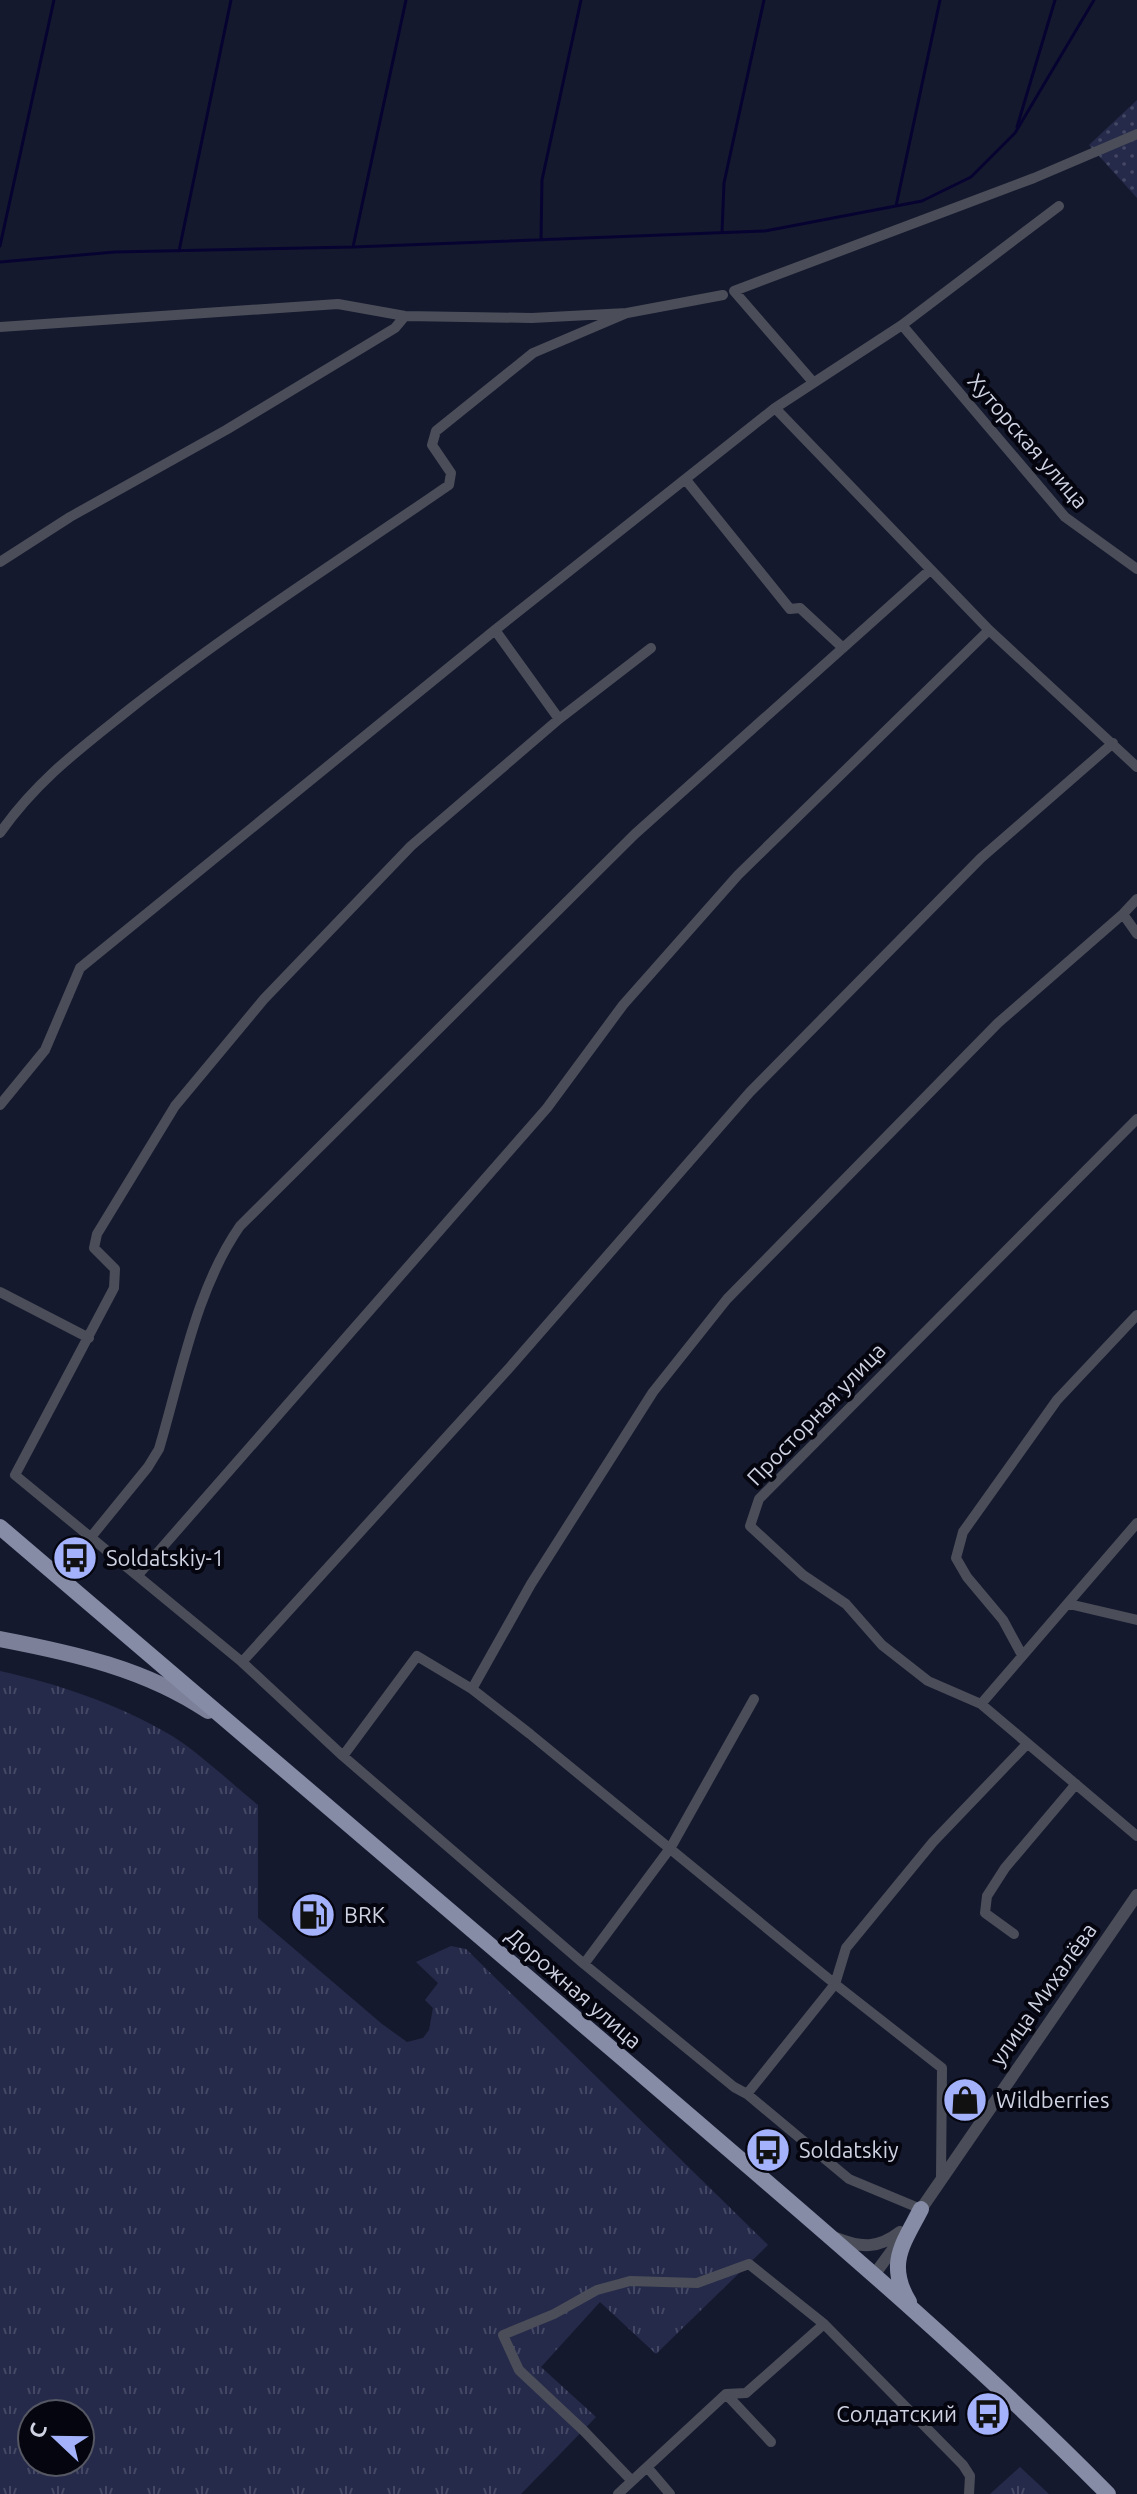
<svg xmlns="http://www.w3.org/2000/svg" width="1137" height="2494" font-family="Ubuntu,sans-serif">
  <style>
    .grass { fill: url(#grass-tufts); fill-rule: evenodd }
    .garden { fill: url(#garden-dots) }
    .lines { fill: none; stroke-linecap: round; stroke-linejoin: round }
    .stream { stroke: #070331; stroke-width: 3 }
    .minor { stroke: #4b4e59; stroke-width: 10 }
    .tertiary { stroke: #4b4e59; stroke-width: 12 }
    .primary { stroke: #7c8199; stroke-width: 16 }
    .trunk { stroke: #868ba6; stroke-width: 16 }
    .labels { text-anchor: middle; stroke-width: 8; stroke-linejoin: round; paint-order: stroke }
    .street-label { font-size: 22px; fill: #cfd2e2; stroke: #04050e }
    .poi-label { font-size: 22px; fill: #cfd2e2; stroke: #04050e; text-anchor: start }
  </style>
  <defs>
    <pattern id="grass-tufts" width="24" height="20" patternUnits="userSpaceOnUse" patternTransform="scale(2)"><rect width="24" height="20" fill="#262a4a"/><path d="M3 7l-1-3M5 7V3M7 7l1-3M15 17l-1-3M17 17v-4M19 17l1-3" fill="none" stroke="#444864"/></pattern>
    <pattern id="garden-dots" width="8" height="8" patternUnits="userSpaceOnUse" patternTransform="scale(2)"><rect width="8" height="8" fill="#262a4a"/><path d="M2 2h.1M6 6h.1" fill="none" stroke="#444864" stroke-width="1.8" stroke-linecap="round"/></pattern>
  </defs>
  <rect width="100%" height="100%" fill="#15192e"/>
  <path class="grass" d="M0,1671C58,1684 115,1703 167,1733C195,1749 231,1783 258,1805V1918L382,2024L407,2042L423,2038L429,2030L433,2008L425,2000L438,1983L416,1962L451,1946L466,1949L768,2245L656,2354L600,2302L541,2367L596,2417L521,2494H0ZM32,2414H80V2462H32Z
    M1020,2467L1049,2494H990Z"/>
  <path class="garden" d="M1137,100V198L1089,145Z"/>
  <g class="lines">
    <path class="stream" d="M1017,127L1055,0
      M896,206L940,0
      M722,232L724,183L764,0
      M541,240L542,180L581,0
      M0,246L54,0
      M353,247L406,0
      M179,251L231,0
      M0,262L115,252L353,247L765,231L922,201L971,177L1015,133L1094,0"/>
    <path class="minor" d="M902,325L1065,517L1137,569
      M0,327L338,304L405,316L532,318L627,313L723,295
      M813,382L734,291L1034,178L1137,134
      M775,408L989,630L1137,767
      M686,480L790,609L800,608L843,648
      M0,562L70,517L226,430L395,328L405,316
      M495,630L559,719
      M651,648L559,719L411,846L264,999L175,1106L97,1234L94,1248L115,1269L114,1288L15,1475L242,1662L343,1756L584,1964L734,2087L747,2094L849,2179L921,2209
      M0,833C37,780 81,748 131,708C233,628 343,558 449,485L451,473L432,445L436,431L533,353L627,313
      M1123,914L1137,934
      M0,1105L45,1050L80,968L495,630L775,408L902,325L1059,206
      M1137,1119L759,1499L750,1526L803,1575L846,1604L882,1645L928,1681L981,1704L1137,1836
      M0,1292L89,1338
      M91,1537L148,1467L159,1449C181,1375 196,1289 240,1226L635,834L930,570
      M138,1575L547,1108L623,1005L738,875L989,630
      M1069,1604L1137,1620
      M1022,1655L1003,1620L967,1577L956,1558L963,1532L1057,1400L1137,1315
      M242,1662L511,1366L750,1092L981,858L1113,743
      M472,1689L531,1584L653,1392L727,1299L998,1023L1123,914L1137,899
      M981,1704L1137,1523
      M343,1756L417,1656L472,1689L530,1734L835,1984L942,2068L941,2177
      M1014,1934L985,1913L987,1896L1005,1868L1076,1784
      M584,1964L671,1847L754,1699
      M747,2094L835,1984L846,1948L933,1842L1027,1744
      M726,2394L771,2442
      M647,2467L670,2494
      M632,2481L584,2431L519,2370L503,2335L554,2314L597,2290L630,2281L697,2283L749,2264L824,2324L963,2465L970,2476L969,2494
      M618,2494L726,2394L746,2393L824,2324"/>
    <path class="tertiary" d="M917,2215L1137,1895
      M836,2238C861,2248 878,2249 900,2232
      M874,2275L902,2237"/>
    <path class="primary" d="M0,1639C73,1653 146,1669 208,1711"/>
    <path class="trunk" d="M0,1527C215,1708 428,1891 641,2074C800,2211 961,2345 1108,2494
      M909,2302C886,2264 903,2244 921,2209"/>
  </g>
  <defs>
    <g id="bus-disc" transform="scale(2.3)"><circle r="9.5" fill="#a4b2fc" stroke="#04050e"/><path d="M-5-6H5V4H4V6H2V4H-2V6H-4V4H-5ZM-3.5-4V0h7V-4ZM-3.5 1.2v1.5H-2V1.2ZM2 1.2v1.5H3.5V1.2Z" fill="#111"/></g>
    <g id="fuel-disc" transform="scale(2.3)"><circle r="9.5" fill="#a4b2fc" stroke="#04050e"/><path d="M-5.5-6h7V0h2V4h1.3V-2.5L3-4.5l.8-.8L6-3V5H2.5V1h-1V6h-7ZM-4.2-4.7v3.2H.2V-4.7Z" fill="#111"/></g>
    <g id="shop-disc" transform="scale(2.3)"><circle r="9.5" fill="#a4b2fc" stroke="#04050e"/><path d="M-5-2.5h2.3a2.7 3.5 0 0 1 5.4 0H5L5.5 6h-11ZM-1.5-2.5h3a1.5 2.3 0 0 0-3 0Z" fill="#111"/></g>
  </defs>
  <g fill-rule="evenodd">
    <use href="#bus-disc" x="75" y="1558"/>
    <use href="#fuel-disc" x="313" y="1915"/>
    <use href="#shop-disc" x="965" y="2100"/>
    <use href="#bus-disc" x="768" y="2150"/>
    <use href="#bus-disc" x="988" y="2414"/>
  </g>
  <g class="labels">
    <g class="street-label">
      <text transform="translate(1028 441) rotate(49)" y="8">Хуторская улица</text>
      <text transform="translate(816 1414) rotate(-46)" y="8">Просторная улица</text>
      <text transform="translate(574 1988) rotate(41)" y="8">Дорожная улица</text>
      <text transform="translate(1043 1994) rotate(-55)" y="8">улица Михалёва</text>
    </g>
    <g class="poi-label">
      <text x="106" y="1566">Soldatskiy-1</text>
      <text x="344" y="1923">BRK</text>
      <text x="996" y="2108">Wildberries</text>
      <text x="799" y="2158">Soldatskiy</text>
      <text x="957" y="2422" text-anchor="end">Солдатский</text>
    </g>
  </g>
  <g transform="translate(56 2438) rotate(292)"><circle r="38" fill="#04050e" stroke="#555763" stroke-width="2"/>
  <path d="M0-6L14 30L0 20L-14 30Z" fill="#a4b2fc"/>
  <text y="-12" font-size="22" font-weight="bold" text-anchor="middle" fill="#cfd2e2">С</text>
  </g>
</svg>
